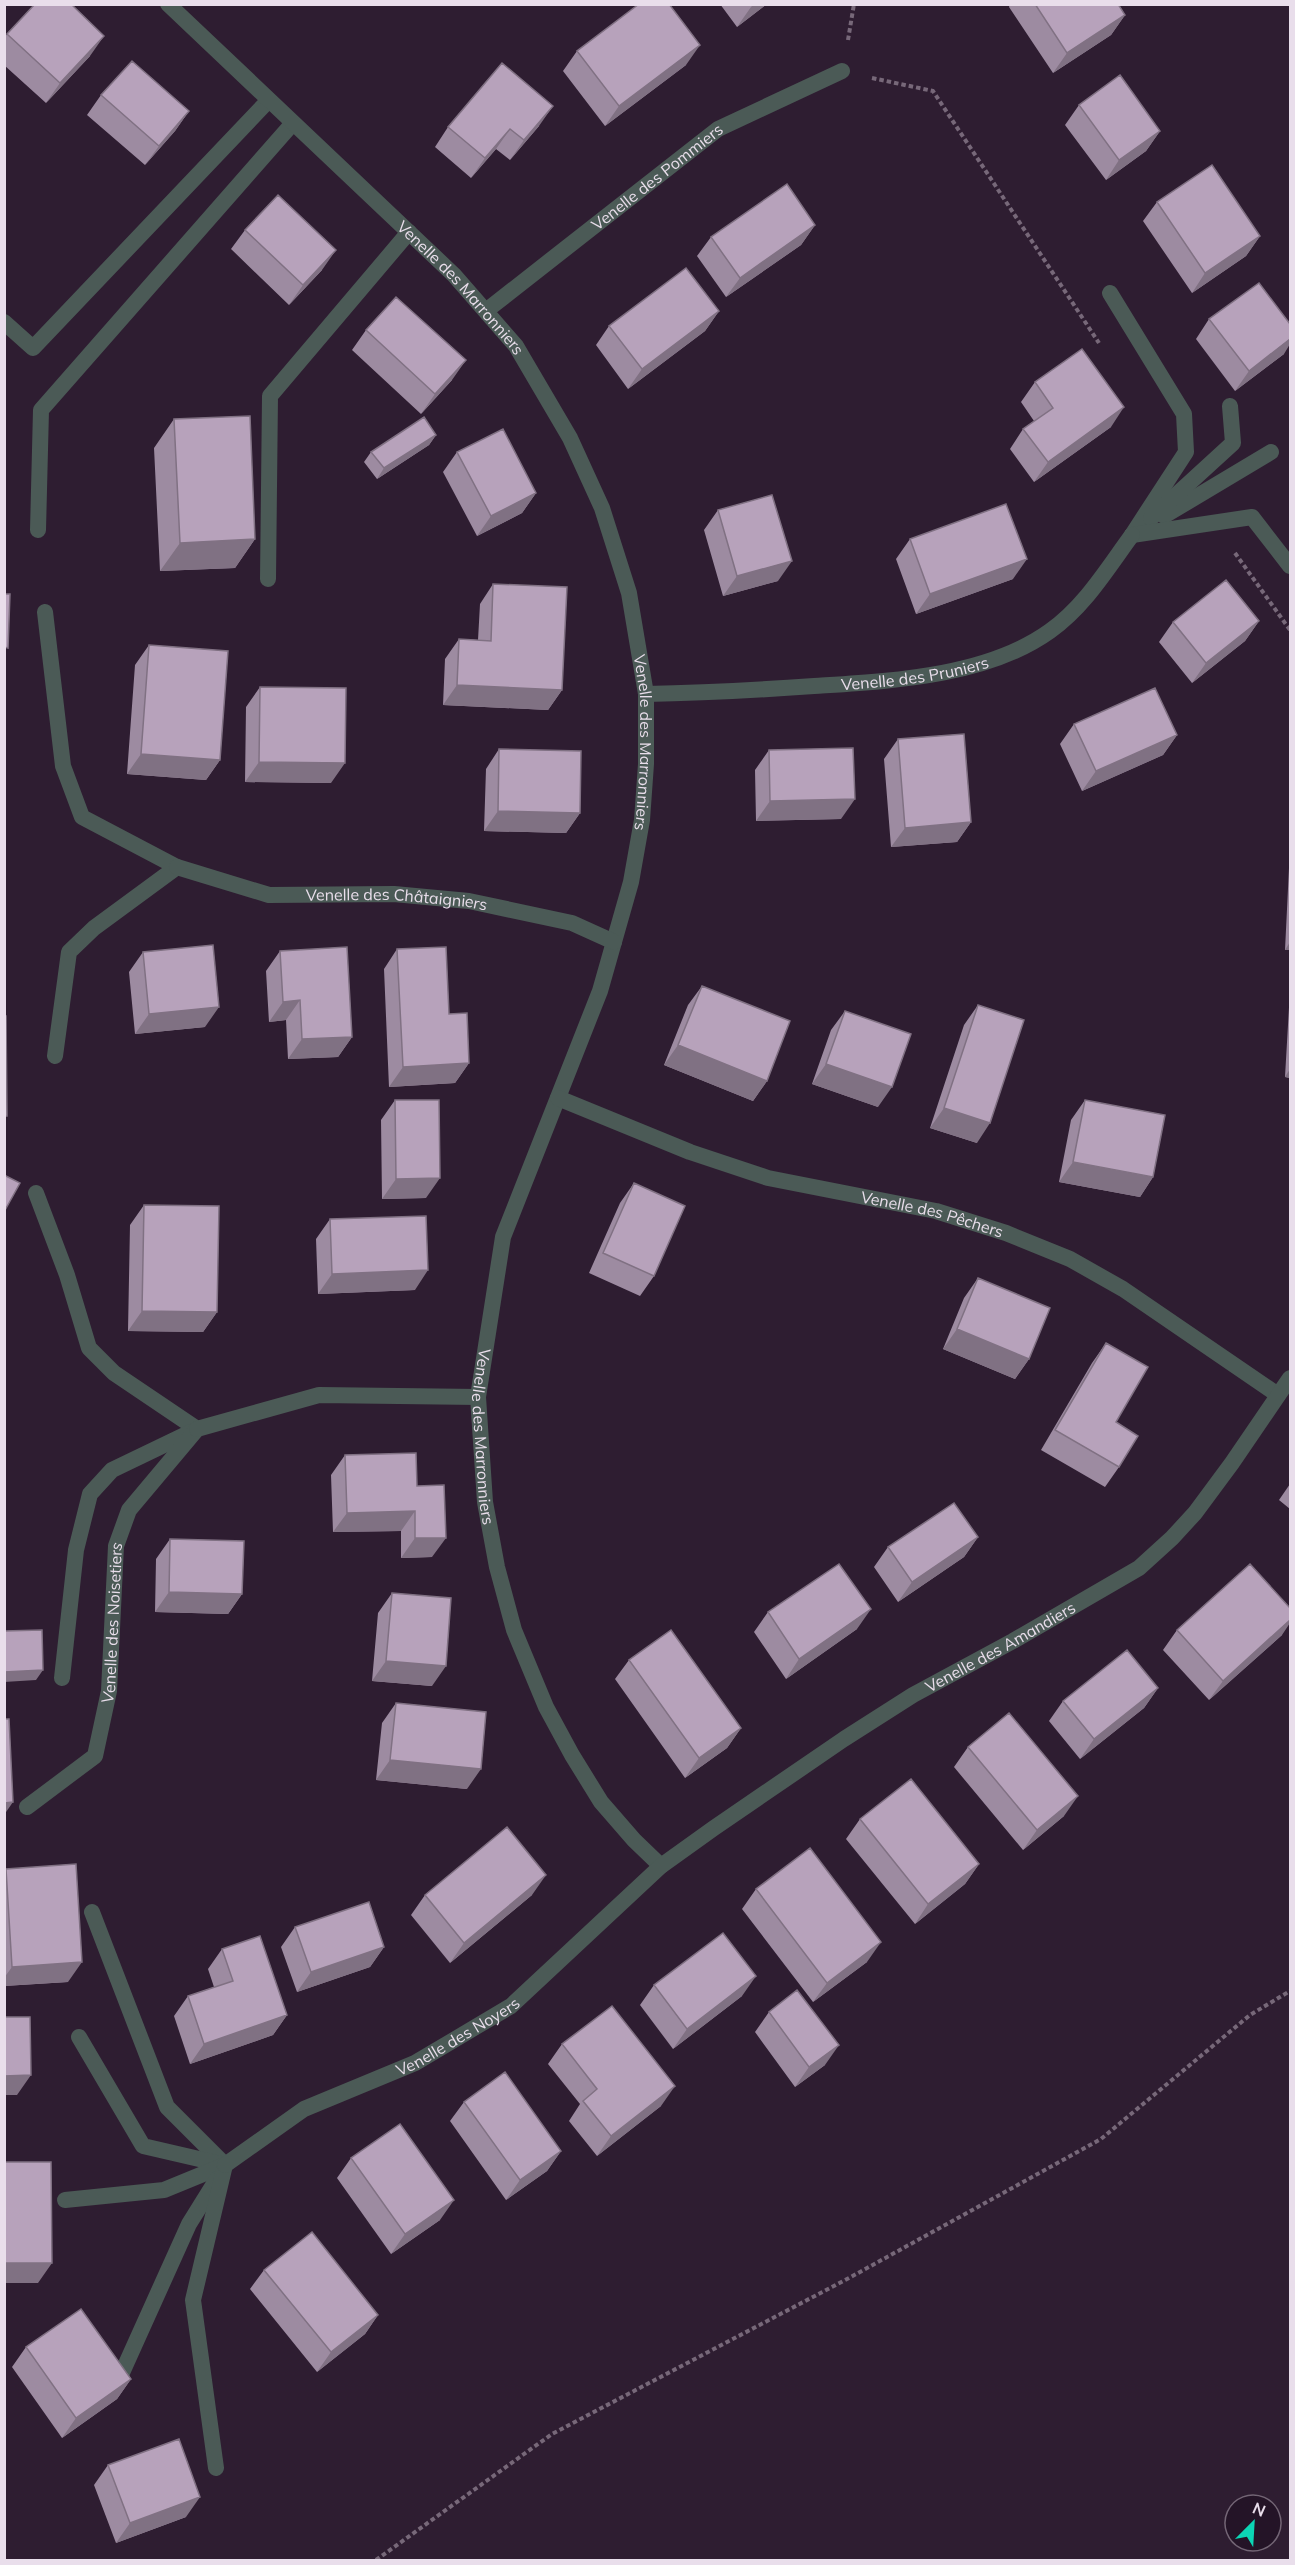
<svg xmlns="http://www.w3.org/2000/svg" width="1295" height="2565" font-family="Mulish,sans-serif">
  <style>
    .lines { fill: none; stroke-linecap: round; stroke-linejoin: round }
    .path { stroke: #776879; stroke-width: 4; stroke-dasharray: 4.5 3; stroke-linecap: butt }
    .service { stroke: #4b5a56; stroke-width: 16 }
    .minor { stroke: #4b5a56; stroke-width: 16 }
    .wall { fill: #9d8ba1 }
    .shaded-wall { fill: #807183 }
    .building { fill: #b7a2bb; stroke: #807183; stroke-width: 1.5 }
    .labels { text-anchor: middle; stroke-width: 6; stroke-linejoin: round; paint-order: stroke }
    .street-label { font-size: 16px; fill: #e9deeb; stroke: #241427 }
  </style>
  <rect width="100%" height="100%" fill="#2e1d31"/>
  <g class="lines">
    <path class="path" d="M848,40L854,4
      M872,78L933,91L1099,343
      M1235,553L1290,630
      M376,2560L552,2434L849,2278L1101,2139L1250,2015L1290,1991"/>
    <g class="service">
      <path d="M1110,293L1184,414L1186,452L1132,535"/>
      <path d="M4,322L33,348L268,101"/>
      <path d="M1164,516L1271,452"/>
      <path d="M1151,518L1233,443L1230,406"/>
      <path d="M38,530L41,410L293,123"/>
      <path d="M1132,535L1252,517L1290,566"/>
      <path d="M268,579L270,396L409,232"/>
      <path d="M45,612L63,766L82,817L177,867L94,928L69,952L55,1056"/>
      <path d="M36,1193L67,1275L89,1348L114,1373L197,1429"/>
      <path d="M62,1678L76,1550L90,1494L112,1470L191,1432"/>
      <path id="s1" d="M27,1807L95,1756L109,1691L116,1546L129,1510L197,1429"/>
      <path d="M92,1912L167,2107L225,2165"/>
      <path d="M79,2037L143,2146L225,2165"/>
      <path d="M65,2200L164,2190L225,2165"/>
      <path d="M121,2375L189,2224L217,2179"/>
      <path d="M216,2468L193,2300L225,2165"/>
    </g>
    <g class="minor">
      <path id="s2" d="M168,4L454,275L516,346L570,438L602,508L629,593L646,694V764L642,820L631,882L600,991L503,1237L478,1397L485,1502L497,1567L514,1630L546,1707L572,1755L601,1802L634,1840L661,1866"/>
      <path id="s3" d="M487,310L718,129L842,71"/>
      <path id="s4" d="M646,694C702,693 758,690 814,686C890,681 986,677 1050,631C1085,606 1107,569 1132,535"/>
      <path id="s5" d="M177,867L269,895L394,894L469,901L572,923L614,942"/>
      <path id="s6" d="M558,1098L690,1152L768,1178L936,1211L1006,1233L1070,1259L1123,1289L1278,1395"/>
      <path d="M197,1429L319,1395L478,1397"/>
      <path id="s7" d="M225,2165L304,2109L415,2063L511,2006L661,1866L714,1828L844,1739L913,1695L1013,1641L1139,1568L1172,1538L1195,1513L1232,1463L1290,1378"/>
    </g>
  </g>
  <path class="wall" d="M720,4H767L737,27Z
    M1010,4H1118L1125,15L1111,35L1053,73L1009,7Z
    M7,34L90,56L46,103L4,65V38Z
    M577,51L686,65L605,126L563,71Z
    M101,95L189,111L175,131L145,165L87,115Z
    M1079,105L1160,131L1146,151L1106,180L1065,125Z
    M539,126L510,160L496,149L471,178L435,147L448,127Z
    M1157,202L1260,236L1246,256L1192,293L1143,221Z
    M815,225L801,245L726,297L697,256L711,237Z
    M245,230L322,270L289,305L231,249Z
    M719,311L705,331L628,389L596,345L609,326Z
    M1209,319L1284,354L1235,391L1196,339Z
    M366,330L452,380L421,414L352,350Z
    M1035,382L1111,427L1034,482L1010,449L1023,429L1034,421L1021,402Z
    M174,419L255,539L235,568L160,571L154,448Z
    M436,435L429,445L377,479L364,462L371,452Z
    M457,452L536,493L522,513L477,536L443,472Z
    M718,510L778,581L723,596L704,530Z
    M910,539L1013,579L916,614L896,559Z
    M493,584L562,690L548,710L443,705L445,659L459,639L478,640L480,604Z
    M1259,621L1245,641L1192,683L1159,642L1173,622Z
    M149,645L220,760L206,780L127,774L135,665Z
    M260,687L331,783L245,782L246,707Z
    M1074,724L1177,735L1163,755L1082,791L1060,744Z
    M898,739L971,822L957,842L891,847L884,759Z
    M499,749L580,813L566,833L484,831L486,769Z
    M769,750L841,819L756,821L755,770Z
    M1290,865V950H1285L1289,868Z
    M397,949L449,1014L469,1063L455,1083L389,1087L384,969Z
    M280,951L352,1037L338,1057L288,1059L286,1020L269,1022L266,971Z
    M143,952L205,1027L135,1034L129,972Z
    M702,986L767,1081L753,1101L664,1065L688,1005Z
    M1290,990V1078L1285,1077Z
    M978,1005L977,1143L930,1128L964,1025Z
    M845,1011L878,1107L812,1084L831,1030Z
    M395,1100L426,1198L382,1199L381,1120Z
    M1085,1100L1153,1177L1140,1197L1059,1182L1071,1120Z
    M634,1183L654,1276L640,1296L589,1273L620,1203Z
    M144,1205L217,1312L203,1332L128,1331L130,1225Z
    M330,1219L415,1290L318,1294L316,1239Z
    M978,1278L1029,1359L1015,1379L943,1349L964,1298Z
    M1106,1343L1116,1422L1119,1467L1105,1487L1041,1450L1092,1363Z
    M345,1455L417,1486L432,1557L401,1558V1531L333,1532L331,1475Z
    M1290,1484V1509L1279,1500Z
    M978,1537L964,1557L898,1602L874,1567L888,1547Z
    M170,1539L242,1594L228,1614L155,1612L156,1559Z
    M392,1593L432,1686L372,1681L378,1613Z
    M768,1612L857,1629L786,1679L754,1632Z
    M1177,1630L1282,1635L1209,1700L1163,1650Z
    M629,1660L741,1728L727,1748L685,1778L615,1679Z
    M1158,1688L1144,1708L1080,1759L1049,1721L1063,1701Z
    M396,1703L467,1789L376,1780L382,1723Z
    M968,1747L1064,1816L1023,1850L954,1767Z
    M860,1819L979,1864L965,1884L915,1924L846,1839Z
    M6,1869L68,1982L4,1986V1872Z
    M756,1889L867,1962L813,2002L742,1909Z
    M425,1895H532L450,1963L411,1915Z
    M295,1927L384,1947L370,1967L297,1992L281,1947Z
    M222,1949L287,2015L273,2035L190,2064L174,2016L188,1996L214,1987L208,1969Z
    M654,1985L742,1996L673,2049L640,2005Z
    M769,2012L825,2065L795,2087L755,2032Z
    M562,2044L661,2106L597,2156L569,2121L580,2104L548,2064Z
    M464,2102L561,2151L547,2171L506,2200L450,2121Z
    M351,2158L440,2220L391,2254L337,2178Z
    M264,2270L378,2315L365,2334L317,2372L250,2289Z
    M26,2347L131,2379L117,2399L62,2438L12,2367Z
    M108,2465L186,2517L116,2543L94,2485Z"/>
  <path class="shaded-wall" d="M754,4H767L737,27L751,7Z
    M1125,15L1111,35L1053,73L1067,53Z
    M104,36L90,56L46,103L60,83Z
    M700,45L686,65L605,126L619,106Z
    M553,106L539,126L510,160L524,140Z
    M189,111L175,131L145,165L159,146Z
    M510,129L496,149L471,178L485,158Z
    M1160,131L1146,151L1106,180L1119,160Z
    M815,225L801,245L726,297L740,278Z
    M1260,236L1246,256L1192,293L1205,273Z
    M336,250L322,270L289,305L303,285Z
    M719,311L705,331L628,389L642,369Z
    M1290,339V344L1284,354L1235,391L1249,371Z
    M466,360L452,380L421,414L435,394Z
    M1124,407L1111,427L1034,482L1048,462Z
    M436,435L429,445L377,479L384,468Z
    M536,493L522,513L477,536L491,516Z
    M255,539L235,568L160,571L180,543Z
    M1027,559L1013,579L916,614L930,594Z
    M792,561L778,581L723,596L737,576Z
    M1259,621L1245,641L1192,683L1206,663Z
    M457,685L562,690L548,710L443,705Z
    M1177,735L1163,755L1082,791L1096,771Z
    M141,754L220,760L206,780L127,774Z
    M259,762L345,763L331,783L245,782Z
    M855,799L841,819L756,821L770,801Z
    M498,811L580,813L566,833L484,831Z
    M971,822L957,842L891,847L905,828Z
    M1290,942V950H1285Z
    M300,1000L286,1020L269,1022L283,1002Z
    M219,1007L205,1027L135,1034L149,1014Z
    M352,1037L338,1057L288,1059L302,1039Z
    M678,1045L767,1081L753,1101L664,1065Z
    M469,1063L455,1083L389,1087L403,1067Z
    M826,1064L892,1087L878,1107L812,1084Z
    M1290,1069V1078L1285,1077Z
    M944,1108L990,1123L977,1143L930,1128Z
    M1073,1162L1153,1177L1140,1197L1059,1182Z
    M440,1178L426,1198L382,1199L396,1179Z
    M428,1270L415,1290L318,1294L332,1274Z
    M142,1311L217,1312L203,1332L128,1331Z
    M957,1329L1029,1359L1015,1379L943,1349Z
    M415,1511L401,1531L333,1532L347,1513Z
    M978,1537L964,1557L898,1602L912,1582Z
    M415,1538H446L432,1557L401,1558Z
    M169,1592L242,1594L228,1614L155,1612Z
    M871,1609L857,1629L786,1679L799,1659Z
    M1290,1620V1623L1282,1635L1209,1700L1223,1681Z
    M386,1661L446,1666L432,1686L372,1681Z
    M43,1670L36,1680L4,1682V1672Z
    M1158,1688L1144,1708L1080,1759L1094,1739Z
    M741,1728L727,1748L685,1778L699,1758Z
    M390,1760L481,1769L467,1789L376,1780Z
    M1078,1796L1064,1816L1023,1850L1037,1830Z
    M13,1802L4,1815V1803Z
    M979,1864L965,1884L915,1924L928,1904Z
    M546,1875L532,1895L450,1963L464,1943Z
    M881,1942L867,1962L813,2002L827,1983Z
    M384,1947L370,1967L297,1992L311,1972Z
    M82,1962L68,1982L4,1986V1978L12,1967Z
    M756,1976L742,1996L673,2049L687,2029Z
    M287,2015L273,2035L190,2064L204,2044Z
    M839,2045L825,2065L795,2087L809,2067Z
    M31,2075L17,2095H4V2076Z
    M675,2086L661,2106L597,2156L611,2136Z
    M561,2151L547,2171L506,2200L520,2180Z
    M454,2200L440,2220L391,2254L405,2234Z
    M4,2263H52L38,2283H4Z
    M378,2315L365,2334L317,2372L331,2352Z
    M131,2379L117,2399L62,2438L76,2418Z
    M200,2497L186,2517L116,2543L130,2523Z"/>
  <path class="building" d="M35,4H71L104,36L60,83L7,34Z
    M639,4H669L700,45L619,106L577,51Z
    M1035,4H1118L1125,15L1067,53Z
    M132,61L189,111L159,146L101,95Z
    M502,63L553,106L524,140L510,129L485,158L448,127Z
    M1120,75L1160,131L1119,160L1079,105Z
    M1212,165L1260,236L1205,273L1157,202Z
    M787,184L815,225L740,278L711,237Z
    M278,195L336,250L303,285L245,230Z
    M686,268L719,311L642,369L609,326Z
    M1259,283L1290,324V339L1249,371L1209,319Z
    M396,297L466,360L435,394L366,330Z
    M1082,349L1124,407L1048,462L1023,429L1053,408L1035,382Z
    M250,416L255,539L180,543L174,419Z
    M424,417L436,435L384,468L371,452Z
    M4,422H5V493H4Z
    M503,429L536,493L491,516L457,452Z
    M772,495L792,561L737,576L718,510Z
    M1006,504L1027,559L930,594L910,539Z
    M1226,580L1259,621L1206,663L1173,622Z
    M493,584L567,587L562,690L457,685L459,639L491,641Z
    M4,594H10L8,648L4,647Z
    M149,645L228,651L220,760L141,754Z
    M260,687L346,688L345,763L259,762Z
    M1155,688L1177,735L1096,771L1074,724Z
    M964,734L971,822L905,828L898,739Z
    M853,748L855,799L770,801L769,750Z
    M499,749L581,751L580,813L498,811Z
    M213,945L219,1007L149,1014L143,952Z
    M347,947L352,1037L302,1039L300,1000L283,1002L280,951Z
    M446,947L449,1014L467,1013L469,1063L403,1067L397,949Z
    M702,986L790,1021L767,1081L678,1045Z
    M978,1005L1024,1020L990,1123L944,1108Z
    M845,1011L911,1034L892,1087L826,1064Z
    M4,1016H6L7,1116H4Z
    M395,1100H439L440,1178L396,1179Z
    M1085,1100L1165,1115L1153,1177L1073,1162Z
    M4,1175L20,1183L4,1212Z
    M634,1183L685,1206L654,1276L603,1253Z
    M144,1205L219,1206L217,1312L142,1311Z
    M426,1216L428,1270L332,1274L330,1219Z
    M978,1278L1050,1308L1029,1359L957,1329Z
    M1106,1343L1148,1367L1116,1422L1138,1436L1119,1467L1055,1430Z
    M416,1453L417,1486L444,1485L446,1538H415V1511L347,1513L345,1455Z
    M954,1503L978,1537L912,1582L888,1547Z
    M170,1539L244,1541L242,1594L169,1592Z
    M839,1564L871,1609L799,1659L768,1612Z
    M1250,1564L1290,1608V1620L1223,1681L1177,1630Z
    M392,1593L451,1598L446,1666L386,1661Z
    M42,1630L43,1670L4,1672V1631Z
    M671,1630L741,1728L699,1758L629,1660Z
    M1127,1650L1158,1688L1094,1739L1063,1701Z
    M396,1703L486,1712L481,1769L390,1760Z
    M1009,1713L1078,1796L1037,1830L968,1747Z
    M4,1719H9L13,1802L4,1803Z
    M911,1779L979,1864L928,1904L860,1819Z
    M507,1827L546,1875L464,1943L425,1895Z
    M810,1848L881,1942L827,1983L756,1889Z
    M76,1864L82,1962L12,1967L6,1869Z
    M369,1902L384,1947L311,1972L295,1927Z
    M723,1933L756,1976L687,2029L654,1985Z
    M260,1936L287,2015L204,2044L188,1996L233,1981L222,1949Z
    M797,1990L839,2045L809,2067L769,2012Z
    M612,2006L675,2086L611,2136L583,2101L597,2089L562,2044Z
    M4,2017H30L31,2075L4,2076Z
    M505,2072L561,2151L520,2180L464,2102Z
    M400,2124L454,2200L405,2234L351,2158Z
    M4,2162H51L52,2263H4Z
    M312,2232L378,2315L331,2352L264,2270Z
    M81,2309L131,2379L76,2418L26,2347Z
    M179,2439L200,2497L130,2523L108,2465Z"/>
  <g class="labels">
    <g class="street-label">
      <text dy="6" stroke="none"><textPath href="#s3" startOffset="216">Venelle des Pommiers</textPath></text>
      <text dy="6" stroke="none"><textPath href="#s2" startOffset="408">Venelle des Marronniers</textPath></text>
      <text dy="6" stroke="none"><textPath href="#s4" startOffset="270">Venelle des Pruniers</textPath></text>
      <text dy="6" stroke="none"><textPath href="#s2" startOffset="912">Venelle des Marronniers</textPath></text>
      <text dy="6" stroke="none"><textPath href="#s5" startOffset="224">Venelle des Châtaigniers</textPath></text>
      <text dy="6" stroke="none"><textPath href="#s6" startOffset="393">Venelle des Pêchers</textPath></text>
      <text dy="6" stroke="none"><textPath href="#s2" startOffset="1632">Venelle des Marronniers</textPath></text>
      <text dy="6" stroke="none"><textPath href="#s1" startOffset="220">Venelle des Noisetiers</textPath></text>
      <text dy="6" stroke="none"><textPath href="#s7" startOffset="938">Venelle des Amandiers</textPath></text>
      <text dy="6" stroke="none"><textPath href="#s7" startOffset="267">Venelle des Noyers</textPath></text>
    </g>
  </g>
  <rect width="1295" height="2565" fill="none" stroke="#e9deeb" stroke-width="12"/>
  <g transform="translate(1253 2523) rotate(24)"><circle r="28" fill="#241427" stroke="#736575" stroke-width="1.5"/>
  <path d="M0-4.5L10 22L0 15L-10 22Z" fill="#0cd5b5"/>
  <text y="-9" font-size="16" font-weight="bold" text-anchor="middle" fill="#e9deeb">N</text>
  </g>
</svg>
